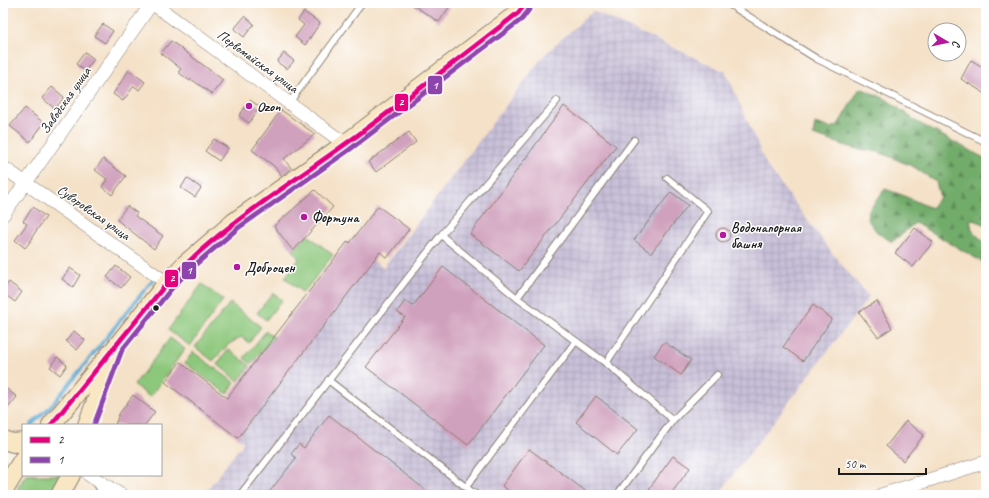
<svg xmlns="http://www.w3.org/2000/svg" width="989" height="498" font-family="Caveat,sans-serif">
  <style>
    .industrial { fill: url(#industrial-grid) }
    .green { fill: #8dc77b; stroke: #54724c }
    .forest { fill: url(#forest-firs); stroke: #476444 }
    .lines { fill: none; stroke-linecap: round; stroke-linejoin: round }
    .stream { stroke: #5fadd8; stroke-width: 3.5 }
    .building { fill: #d0a1bd }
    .lane-casing { stroke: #887e72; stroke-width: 8 }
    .street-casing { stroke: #887e72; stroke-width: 14 }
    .secondary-casing { stroke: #887e72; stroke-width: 20 }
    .lane { stroke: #fff; stroke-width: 6 }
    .street { stroke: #fff; stroke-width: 13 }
    .secondary { stroke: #f9e7c3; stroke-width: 18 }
    .bus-1-casing { stroke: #fff; stroke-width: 8 }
    .bus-2-casing { stroke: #fff; stroke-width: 8 }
    .bus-1 { stroke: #e5007d; stroke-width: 5 }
    .bus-2 { stroke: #8e44ad; stroke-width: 5 }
    .poi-dot { fill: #b5179e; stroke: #fff; stroke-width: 1.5 }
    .bus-dot { fill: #1c1c1c; stroke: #fff; stroke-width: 1.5 }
    .labels { text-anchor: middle; stroke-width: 3; stroke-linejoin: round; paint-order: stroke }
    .street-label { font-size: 14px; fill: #1c1c1c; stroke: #fff }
    .poi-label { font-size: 14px; font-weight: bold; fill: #1c1c1c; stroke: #fff; text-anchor: start }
    .line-badge { stroke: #fff; stroke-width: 1.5 }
    .badge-label { font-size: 11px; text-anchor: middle; font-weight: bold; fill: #fff }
  </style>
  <defs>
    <pattern id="industrial-grid" width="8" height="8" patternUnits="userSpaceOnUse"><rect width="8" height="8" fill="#c8bfd8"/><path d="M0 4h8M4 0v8" fill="none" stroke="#aba4b9"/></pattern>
    <pattern id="forest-firs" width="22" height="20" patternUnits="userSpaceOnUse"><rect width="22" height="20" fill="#72ac6b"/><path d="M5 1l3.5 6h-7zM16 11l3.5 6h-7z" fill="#5d8b57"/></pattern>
  </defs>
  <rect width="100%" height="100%" fill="#fff"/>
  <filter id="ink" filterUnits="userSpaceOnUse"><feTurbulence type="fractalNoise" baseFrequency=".025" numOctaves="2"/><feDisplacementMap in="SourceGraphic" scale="8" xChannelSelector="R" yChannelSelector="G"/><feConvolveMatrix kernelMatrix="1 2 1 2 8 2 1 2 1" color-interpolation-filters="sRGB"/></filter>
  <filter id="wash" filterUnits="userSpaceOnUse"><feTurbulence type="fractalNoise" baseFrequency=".012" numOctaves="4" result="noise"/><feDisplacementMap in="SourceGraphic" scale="16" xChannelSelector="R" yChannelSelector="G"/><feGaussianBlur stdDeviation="0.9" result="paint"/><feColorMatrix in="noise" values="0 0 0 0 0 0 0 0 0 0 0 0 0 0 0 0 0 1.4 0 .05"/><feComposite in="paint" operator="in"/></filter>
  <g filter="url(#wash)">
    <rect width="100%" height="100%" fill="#f4e1c7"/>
    <path class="industrial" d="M593,11L726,72L767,166L832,253L869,297L718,495H203L244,442L238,438L259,357L348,241L383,268L544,55Z"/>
    <path class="green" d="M308,235L333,255L303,293L285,278L299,259L293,251Z
      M202,284L223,300L190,346L168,330Z
      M273,293L282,300L266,320L257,313Z
      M230,303L261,327L249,343L241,337L229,344L213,361L195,347Z
      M266,331L274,337L251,364L244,358Z
      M170,338L185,349L150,397L134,385Z
      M229,349L250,366L238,381L217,364Z
      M193,352L235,383L227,394L185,363Z
      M26,475H64L49,495H17L18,487Z"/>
    <path class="forest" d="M860,88L886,99L917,122L986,159V207L984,210L986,211V226L982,223L970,219L972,230L986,244V264L915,223L892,242L878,233L867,219L869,210L885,189L902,195L931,208L940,197L936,182L914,167L879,152L853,148L813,135L815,123L830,128L838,125Z"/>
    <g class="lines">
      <path class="stream" d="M31,425L52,405L155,277"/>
    </g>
    <g id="blocks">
      <path class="building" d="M410,3H452L439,22Z
        M304,12L320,23L305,45L295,37L304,25L298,20Z
        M245,16L254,24L244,37L234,29Z
        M103,24L113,31L105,43L94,36Z
        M171,41L223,80L212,94L191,79L190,81L178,72L181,69L161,53Z
        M85,52L94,59L85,71L76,64Z
        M284,53L294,61L287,69L277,62Z
        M971,60L986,69V94L961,79Z
        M129,70L145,82L139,90L134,86L123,101L113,94Z
        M52,87L64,97L55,109L42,98Z
        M250,100L260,107L249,123L239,116Z
        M564,106L616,146L519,271L470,234Z
        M25,108L44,123L30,142L10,126Z
        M281,110L315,134L284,159L291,168L282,176L274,166L252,150Z
        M409,132L416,142L376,172L368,162Z
        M214,139L228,148L219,161L205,151Z
        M103,159L126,176L112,195L102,187L107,179L95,170Z
        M187,178L201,188L195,197L181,188Z
        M315,190L333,207L293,251L274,226Z
        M671,192L688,205L651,253L634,240Z
        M127,206L137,213L135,216L163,236L154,249L117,220Z
        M378,206L409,229L387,258L380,252L238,438L165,382L180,362L227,398L348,241L350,243Z
        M33,207L46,217L32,237L33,238L25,248L15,240L27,224L23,221Z
        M716 235a7 7 0 1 1 14 0a7 7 0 1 1-14 0Z
        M915,228L933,242L913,267L895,253Z
        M116,266L130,277L121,288L107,277Z
        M443,267L544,345L468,445L366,367L405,317L397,312L405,301L413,306Z
        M70,268L80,275L73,287L62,279Z
        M9,282L22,292L15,302L3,293V290Z
        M877,301L892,328L878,337L859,312Z
        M813,305L832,319L803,361L783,347Z
        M74,331L85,340L77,350L66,341Z
        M664,342L691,360L681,375L654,356Z
        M57,357L67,365L60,375L50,367Z
        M3,386L17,397L3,414Z
        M133,395L155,412L145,425H115L119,414Z
        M596,396L638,429L617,455L576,422Z
        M329,415L432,495H267L296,458L291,454L299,444L304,448Z
        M906,421L924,435L903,461L886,446Z
        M529,449L591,495H514L502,486Z
        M673,456L690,468L670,495H657L649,489Z"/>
    </g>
  </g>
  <g filter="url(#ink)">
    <use href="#blocks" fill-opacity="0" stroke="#887e72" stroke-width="1"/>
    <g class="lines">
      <g class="lane-casing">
        <path id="lane" d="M727,3L817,59L986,142
          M289,103L362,3
          M441,235L557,101
          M517,298L634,140
          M606,363L673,420
          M328,380L476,495
          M96,482L103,495
          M466,487L576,341
          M240,495L441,235L517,298L606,363L708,211L667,178
          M617,495L673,420L717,375"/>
      </g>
      <g class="street-casing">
        <path id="street" d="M152,3L345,144
          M3,167L167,283
          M3,215L152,3
          M89,475L121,495
          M881,495L986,462"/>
      </g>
      <g class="secondary-casing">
        <path id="secondary" d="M51,425L116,347L167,283L184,265L234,222L345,144L518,13L526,3
          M87,425L111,361
          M3,440L13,443L23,442
          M3,492L23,459
          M60,495L71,475"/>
      </g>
      <use href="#lane" class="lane"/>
      <use href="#street" class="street"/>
      <use href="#secondary" class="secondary"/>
      <g class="bus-1-casing">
        <path id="bus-1" d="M51,425L167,283C219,228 283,189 344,145C403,103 460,57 518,13L526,3"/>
      </g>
      <g class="bus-2-casing">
        <path id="bus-2" d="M94,425L122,350L172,288L189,270L238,228L349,150L522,19L531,7"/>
      </g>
      <use href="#bus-1" class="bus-1"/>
      <use href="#bus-2" class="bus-2"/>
    </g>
  </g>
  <g class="poi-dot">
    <circle cx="249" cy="106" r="4"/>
    <circle cx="304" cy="217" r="4"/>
    <circle cx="723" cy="235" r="4"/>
    <circle cx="237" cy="267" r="4"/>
  </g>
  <circle class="bus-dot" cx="156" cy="308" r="3.5"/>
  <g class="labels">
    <g class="street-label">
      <text transform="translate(258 61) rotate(36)" y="5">Первомайская улица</text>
      <text transform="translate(65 100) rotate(-55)" y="5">Заводская улица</text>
      <text transform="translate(94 212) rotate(35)" y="5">Суворовская улица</text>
    </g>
    <g class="poi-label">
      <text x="257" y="111">Ozon</text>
      <text x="312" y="222">Фортуна</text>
      <text x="731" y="232">Водонапорная<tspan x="731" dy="16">башня</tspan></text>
      <text x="245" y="272">Доброцен</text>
    </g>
  </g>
  <g class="line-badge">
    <rect x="427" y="75" width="16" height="20" rx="4" fill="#8e44ad"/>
    <rect x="394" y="93" width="15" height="19" rx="4" fill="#e5007d"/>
    <rect x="181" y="261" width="16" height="19" rx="4" fill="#8e44ad"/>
    <rect x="164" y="269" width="15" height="19" rx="4" fill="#e5007d"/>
  </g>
  <g class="badge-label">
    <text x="435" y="89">1</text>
    <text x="401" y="106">2</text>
    <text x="189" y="274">1</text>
    <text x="172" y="282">2</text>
  </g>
  <rect width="989" height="498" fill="none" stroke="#fff" stroke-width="16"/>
  <rect x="22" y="424" width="140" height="52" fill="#ffffff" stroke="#a4a4a4"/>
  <rect x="30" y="437" width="20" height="6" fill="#e5007d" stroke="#a4a4a4"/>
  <text x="58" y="444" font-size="12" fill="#1c1c1c">2</text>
  <rect x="30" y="457" width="20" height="6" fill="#8e44ad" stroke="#a4a4a4"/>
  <text x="58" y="464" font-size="12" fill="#1c1c1c">1</text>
  <g transform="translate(947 42) rotate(99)"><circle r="19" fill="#ffffff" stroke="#a4a4a4"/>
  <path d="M0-3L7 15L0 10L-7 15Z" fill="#b5179e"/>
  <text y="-6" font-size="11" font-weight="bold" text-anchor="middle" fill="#1c1c1c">С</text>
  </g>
  <path d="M839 468v6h87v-6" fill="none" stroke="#1c1c1c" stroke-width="2"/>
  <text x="845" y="468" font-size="12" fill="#1c1c1c" stroke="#ffffff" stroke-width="3" paint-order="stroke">50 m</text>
</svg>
